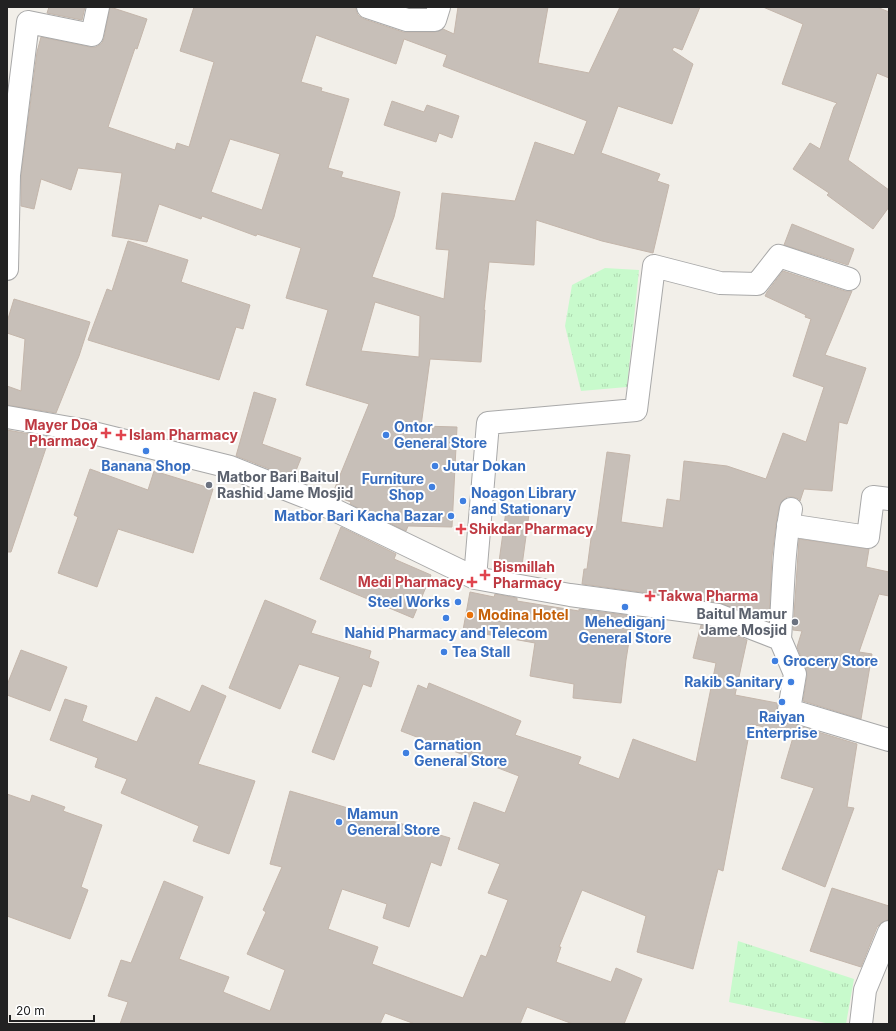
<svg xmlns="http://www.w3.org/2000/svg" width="896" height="1031" font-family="Inter,sans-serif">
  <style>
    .park { fill: url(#park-tufts) }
    .building { fill: #c7bfb8; stroke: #c4b6ab; fill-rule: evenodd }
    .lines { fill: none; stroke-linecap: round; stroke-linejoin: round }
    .minor-casing { stroke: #a9a9a9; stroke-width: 24 }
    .minor { stroke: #fff; stroke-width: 22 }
    .health-dot { fill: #e0444e; stroke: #fff; stroke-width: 1.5 }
    .shop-dot { fill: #3f7fe0; stroke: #fff; stroke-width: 1.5 }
    .worship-dot { fill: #6b7280; stroke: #fff; stroke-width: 1.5 }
    .food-dot { fill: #e8710a; stroke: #fff; stroke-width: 1.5 }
    .labels { text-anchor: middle; stroke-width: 4; stroke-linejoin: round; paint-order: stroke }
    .health-label { font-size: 14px; font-weight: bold; fill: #be3a42; stroke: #fff; text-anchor: start }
    .shop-label { font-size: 14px; font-weight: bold; fill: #366cbe; stroke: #fff; text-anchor: start }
    .worship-label { font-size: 14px; font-weight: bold; fill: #5b616d; stroke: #fff; text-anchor: start }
    .food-label { font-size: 14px; font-weight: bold; fill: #c56008; stroke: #fff; text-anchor: start }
  </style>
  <defs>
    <pattern id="park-tufts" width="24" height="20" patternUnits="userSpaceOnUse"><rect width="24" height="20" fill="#c8facc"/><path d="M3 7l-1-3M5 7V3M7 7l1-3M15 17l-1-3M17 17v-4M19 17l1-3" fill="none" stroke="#acd6af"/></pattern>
  </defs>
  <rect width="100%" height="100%" fill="#f2efe9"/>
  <path class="park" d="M605,268L639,270L627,387L581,391L565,326L572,285Z
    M738,941L854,979L846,1024H830L729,1002Z"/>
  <path class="building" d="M49,7H85L82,20L47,13Z
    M110,7L147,19L137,49L135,48L108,127L175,150L177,143L189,147L214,62L180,51L194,7H356V10L358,15L364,19L403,32H435L443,29L454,34L458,7H548L538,63L589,73L620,7H700L682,50L674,47L672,50L693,64L672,124L618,106L601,153L660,174L657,181L669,185L653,253L602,241L536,220L534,265L489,262L484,310H485L481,362L430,359L421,426L457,427L452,527L408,526L406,531L350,504L351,502L332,495L369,404L306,385L328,310L286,298L301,248L257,234L256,236L202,216L201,219L159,204L147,242L112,236L122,173L78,168L71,190L41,179L34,209L21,206V176L37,52L41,37L90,47H96L102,43L104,38ZM316,35L396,64L404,39L447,55L443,66L587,121L574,155L535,142L515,201L442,193L436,249L449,250L444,299L372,277L394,217L400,192L341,177L343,172L328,168L349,99L321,91L322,88L301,82ZM230,139L280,154L262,210L211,192ZM375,302L420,316L419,357L361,351Z
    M763,7H877L889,12V78L877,73L848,160L889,190V207L873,229L827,195L829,193L793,169L810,143L820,149L834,107L837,103L782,84L803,24Z
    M392,101L424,112L427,105L459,116L452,138L439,133L436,142L384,125Z
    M792,224L854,249L848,265L784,245Z
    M128,241L188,260L181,282L250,305L243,329L236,327L219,380L88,340L107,289L112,291Z
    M783,271L845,291H852L825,355L866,368L847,424L839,422L832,491L804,489L800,501L799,499L793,497H787L782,501L779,507L776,524L772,556L769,621L720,603L582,584L584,569H587L592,531H596L607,452L630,455L621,522L663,528L667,499L680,501L684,461L727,466L766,479L783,433L806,442L824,387L793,376L811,319L805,317L806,315L765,296L767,292Z
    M14,299L90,322L79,356L56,413L7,405V386L21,391L25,339L7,333V322Z
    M254,392L276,399L262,444L301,458L293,478L236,456Z
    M7,430L47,437L46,438L49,439L11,552H7Z
    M90,469L148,490L154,471L213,489L193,553L118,529L97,587L58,573L78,517L74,515Z
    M506,511L529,514L521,573L498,569Z
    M341,527L396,554L394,559L431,575L413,618L320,579Z
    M799,539L869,549L866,567L889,572V596L879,594L859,652L872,654L861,719L803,701L807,676L806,669L797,647L802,631L793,630Z
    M470,592L494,597L495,594L517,598V601L579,611V609L633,616L626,660L621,703L573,698L574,684L530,676L535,643L463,630Z
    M265,600L316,621L311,633L371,651L369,658L379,662L371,687L363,684L334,760L312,752L340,677L299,664L280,709L229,688Z
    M701,625L715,627L747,640L735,695L777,703V714L781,719L785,722L857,744L847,807L854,808L825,887L782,869L814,788L781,778L794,734L751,724L723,871L718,869L693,969L637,952L646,916L582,890L559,947H561L556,962L611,982L616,968L642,979L624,1024H573L527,1007L520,1024H415L385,1013L380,1024H120L128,1002L108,996L121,960L131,963L164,881L203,897L179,959L229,977L223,992L270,1011L285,970L247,954L266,912L263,910L282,867L270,864L290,791L450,838L441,866L431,862L409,927L383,918L387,904L342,889L328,929L378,947L372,964L463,998L481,955L486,957L508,900L488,893L500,864L458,849L474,802L505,813L519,776L401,731L418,685L427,689L429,683L521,721L515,735L581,757L578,764L619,779L633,739L696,762L716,663L693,658Z
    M21,650L67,667L50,711L7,695V685Z
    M202,685L226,696L198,764L255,781L229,854L193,841L199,826L121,793L127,779L95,767L98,758L50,740L65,699L87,706L82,721L137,742L156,697L190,712Z
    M7,794L30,802L32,795L65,807L63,811L102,825L81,887L88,890L70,939L7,916Z
    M832,888L889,906V917L888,920L882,922L877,927L861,967L810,951Z"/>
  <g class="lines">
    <g class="minor-casing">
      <path id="minor" d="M368,7L407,20H435L439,7
        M7,269L9,175L28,22L92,35L98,7
        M7,417L81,430L230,467L316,501L475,578L570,595L718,615L780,639L795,674L789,710L889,740
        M788,525L868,537L873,497L889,499
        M475,578L488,423L636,410L654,266L720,283L757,284L779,256L849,279
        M780,639C783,596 783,551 791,509
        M861,1024L865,990L889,932"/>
    </g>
    <use href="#minor" class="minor"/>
  </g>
  <g class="health-dot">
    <path d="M104 427h4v4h4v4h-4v4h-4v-4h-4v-4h4z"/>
    <path d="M119 429h4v4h4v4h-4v4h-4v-4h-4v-4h4z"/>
    <path d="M459 523h4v4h4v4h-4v4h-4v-4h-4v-4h4z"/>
    <path d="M483 569h4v4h4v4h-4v4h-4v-4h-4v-4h4z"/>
    <path d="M470 576h4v4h4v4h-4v4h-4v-4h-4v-4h4z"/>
    <path d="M648 590h4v4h4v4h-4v4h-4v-4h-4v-4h4z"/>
  </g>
  <g class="shop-dot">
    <circle cx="386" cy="435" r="4"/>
    <circle cx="146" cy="451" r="4"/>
    <circle cx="435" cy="466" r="4"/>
    <circle cx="432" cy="487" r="4"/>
    <circle cx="463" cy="501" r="4"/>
    <circle cx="451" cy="516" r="4"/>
    <circle cx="458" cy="602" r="4"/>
    <circle cx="625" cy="607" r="4"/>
    <circle cx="446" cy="618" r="4"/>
    <circle cx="444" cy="652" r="4"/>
    <circle cx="775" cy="661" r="4"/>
    <circle cx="791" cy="682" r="4"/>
    <circle cx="782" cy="702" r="4"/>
    <circle cx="406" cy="753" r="4"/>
    <circle cx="339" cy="822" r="4"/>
  </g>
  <g class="worship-dot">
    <circle cx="209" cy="485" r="4"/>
    <circle cx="795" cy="622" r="4"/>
  </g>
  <circle class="food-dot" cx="470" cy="615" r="4"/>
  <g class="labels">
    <g class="health-label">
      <text x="98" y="430" text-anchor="end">Mayer Doa<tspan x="98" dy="16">Pharmacy</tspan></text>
      <text x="129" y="440">Islam Pharmacy</text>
      <text x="469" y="534">Shikdar Pharmacy</text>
      <text x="493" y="572">Bismillah<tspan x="493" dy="16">Pharmacy</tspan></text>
      <text x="464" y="587" text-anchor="end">Medi Pharmacy</text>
      <text x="658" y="601">Takwa Pharma</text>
    </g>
    <g class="shop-label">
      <text x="394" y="432">Ontor<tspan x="394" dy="16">General Store</tspan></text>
      <text x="146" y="471" text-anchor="middle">Banana Shop</text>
      <text x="443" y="471">Jutar Dokan</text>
      <text x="424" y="484" text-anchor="end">Furniture<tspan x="424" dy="16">Shop</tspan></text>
      <text x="471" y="498">Noagon Library<tspan x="471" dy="16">and Stationary</tspan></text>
      <text x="443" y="521" text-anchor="end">Matbor Bari Kacha Bazar</text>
      <text x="450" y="607" text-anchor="end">Steel Works</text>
      <text x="625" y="627" text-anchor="middle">Mehediganj<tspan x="625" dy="16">General Store</tspan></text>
      <text x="446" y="638" text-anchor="middle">Nahid Pharmacy and Telecom</text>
      <text x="452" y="657">Tea Stall</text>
      <text x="783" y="666">Grocery Store</text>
      <text x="783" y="687" text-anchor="end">Rakib Sanitary</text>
      <text x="782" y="722" text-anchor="middle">Raiyan<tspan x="782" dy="16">Enterprise</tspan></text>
      <text x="414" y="750">Carnation<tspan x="414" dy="16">General Store</tspan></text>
      <text x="347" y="819">Mamun<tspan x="347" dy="16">General Store</tspan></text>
    </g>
    <g class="worship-label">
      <text x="217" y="482">Matbor Bari Baitul<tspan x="217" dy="16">Rashid Jame Mosjid</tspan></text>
      <text x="787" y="619" text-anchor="end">Baitul Mamur<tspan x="787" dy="16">Jame Mosjid</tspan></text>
    </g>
    <g class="food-label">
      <text x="478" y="620">Modina Hotel</text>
    </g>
  </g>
  <rect width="896" height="1031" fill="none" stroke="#222222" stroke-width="16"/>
  <path d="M10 1015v6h84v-6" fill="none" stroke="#222222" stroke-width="2"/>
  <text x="16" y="1015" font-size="12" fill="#222222" stroke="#ffffff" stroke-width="3" paint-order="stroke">20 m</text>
</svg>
